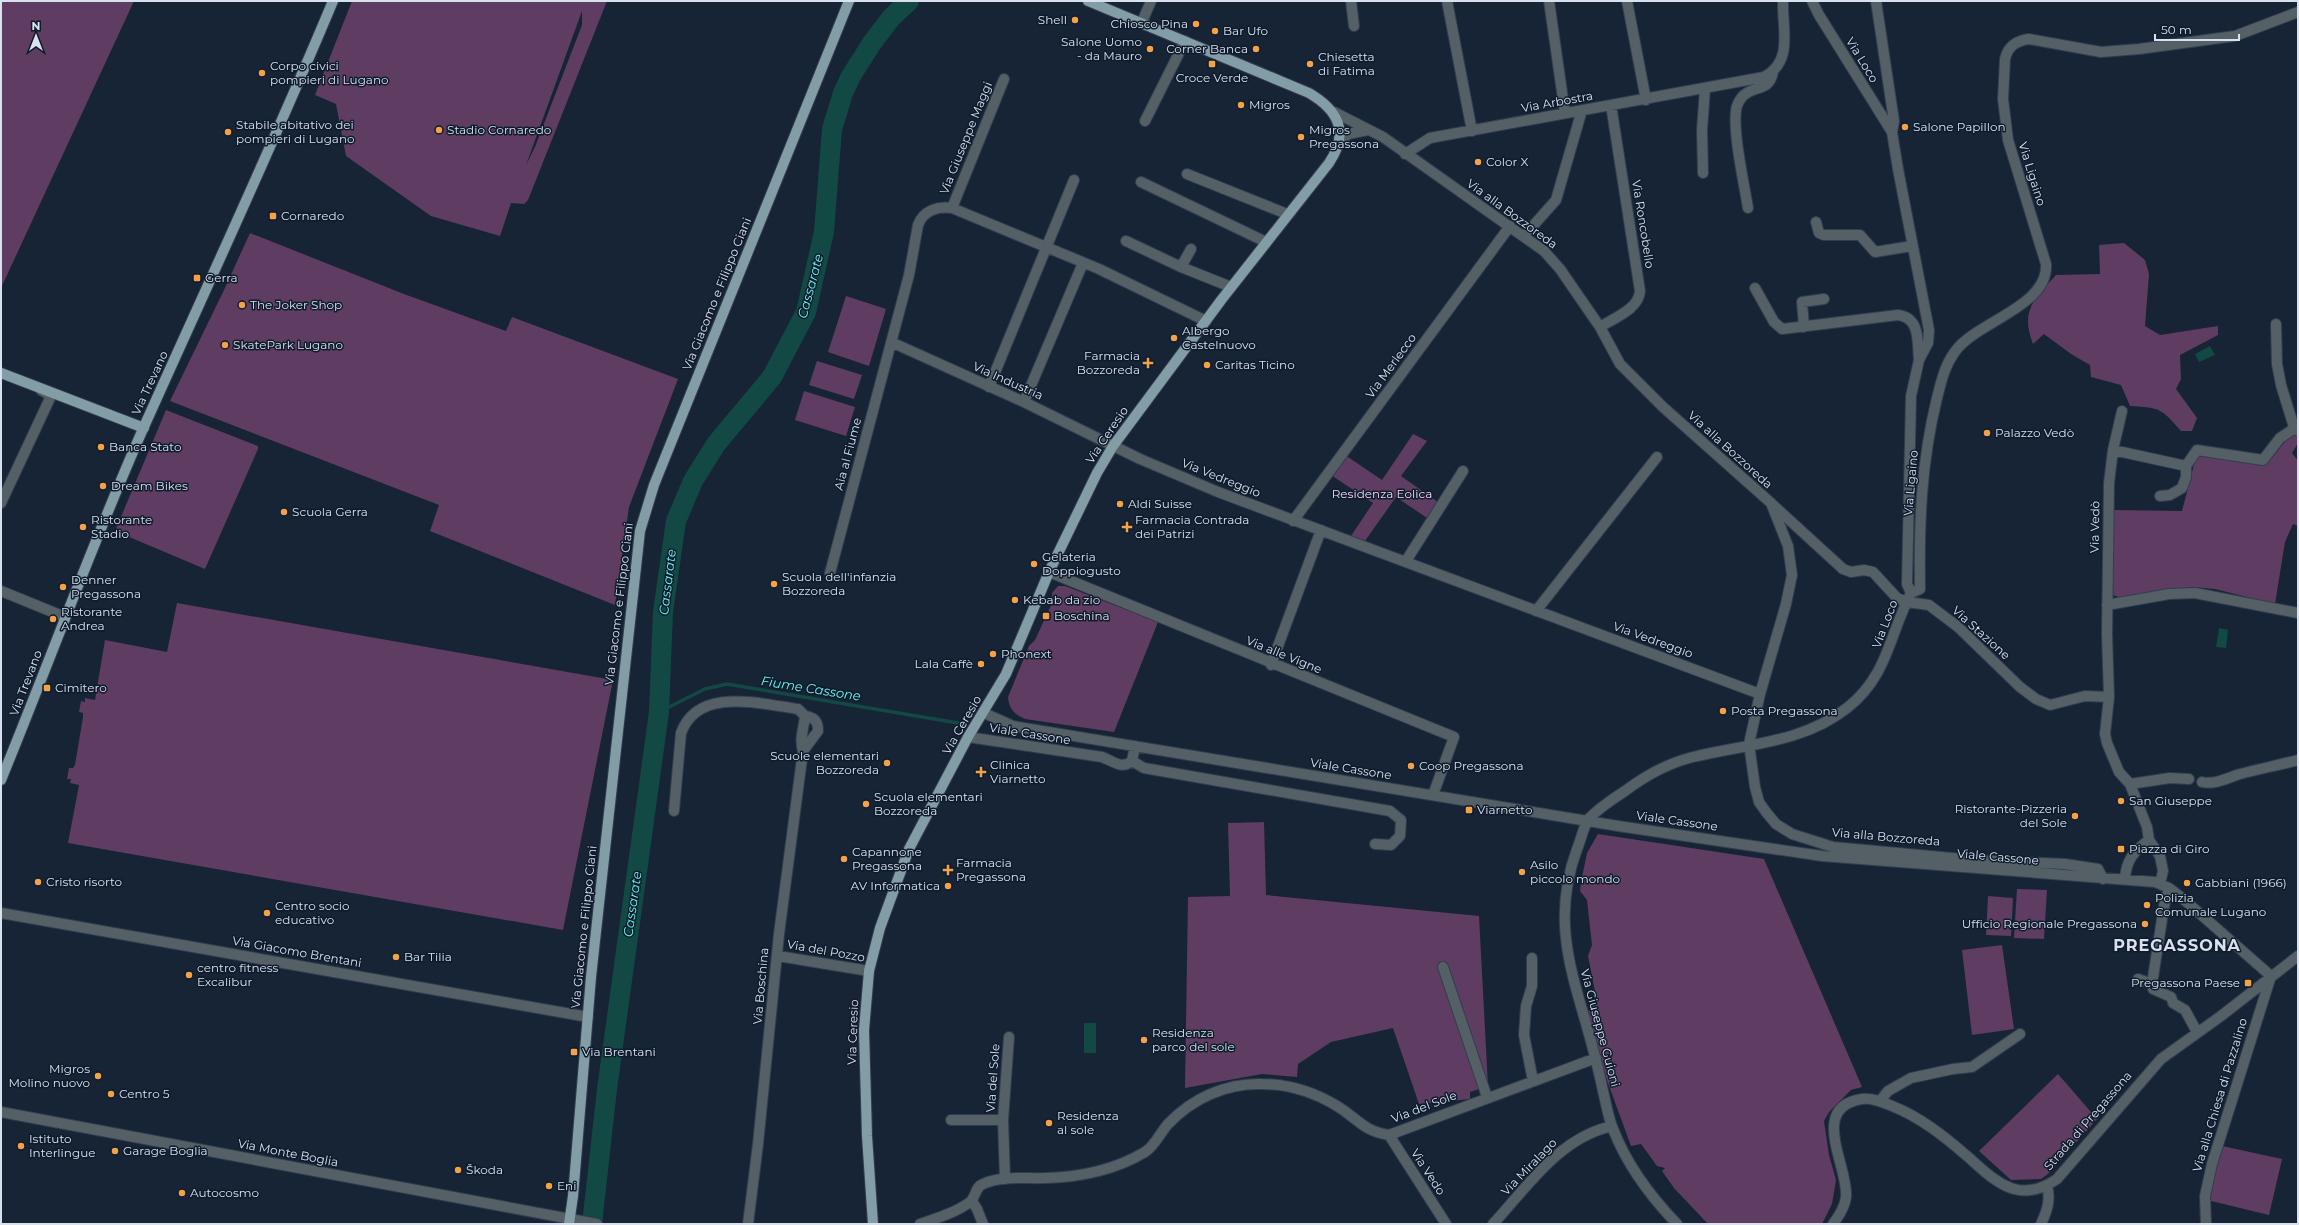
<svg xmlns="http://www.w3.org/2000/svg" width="2299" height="1225" font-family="Montserrat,sans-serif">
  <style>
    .green { fill: #5f3c62; fill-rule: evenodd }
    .water { fill: #124945 }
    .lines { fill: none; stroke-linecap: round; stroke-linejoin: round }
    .stream { stroke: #124945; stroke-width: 3.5 }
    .river { stroke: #124945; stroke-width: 20 }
    .minor-casing { stroke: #323e50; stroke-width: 12 }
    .major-casing { stroke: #323e50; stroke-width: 12 }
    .minor { stroke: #546065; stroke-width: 10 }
    .major { stroke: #839da7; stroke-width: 10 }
    .poi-dot { fill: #f5a246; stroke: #0e1b2c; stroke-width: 1.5 }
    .labels { text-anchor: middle; stroke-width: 3; stroke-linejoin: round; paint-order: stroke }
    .poi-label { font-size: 12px; fill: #d9e1ee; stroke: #0e1b2c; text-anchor: start }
    .street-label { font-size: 12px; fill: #d9e1ee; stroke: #0e1b2c }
    .park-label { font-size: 12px; fill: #f5daf7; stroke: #0e1b2c }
    .water-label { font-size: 13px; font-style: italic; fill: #6af7ed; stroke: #0e1b2c }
    .district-label { font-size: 16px; font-weight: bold; letter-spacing: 1px; fill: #d9e1ee; stroke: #0e1b2c }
  </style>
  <rect width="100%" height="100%" fill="#172436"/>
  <path class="green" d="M1,1H134L1,288Z
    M352,1H607L528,200L524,204L511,203L500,236L431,216L346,156L336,104L315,95ZM582,11V25L535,147L526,165Z
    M250,233L404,294L506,331L512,317L678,379L629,507L615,605L430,531L439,505L170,401L224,290Z
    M2124,243L2145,260L2149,274L2145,326L2160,335L2218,326V335L2180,355L2181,379L2176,389L2197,418L2192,431H2181C2161,408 2161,408 2130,406L2121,385L2091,377L2090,365L2071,354L2044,334L2033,344C2020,310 2034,299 2056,275L2100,274L2099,245Z
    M846,296L886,309L869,366L828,352Z
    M817,361L862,375L854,399L809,385Z
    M804,391L855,407L846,436L795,420Z
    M166,410L258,446V449L205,569L115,531Z
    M2293,432L2298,436V443L2292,453L2298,461V526L2293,524L2285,542L2275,604L2215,589L2193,587L2131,597L2121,598L2113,595L2111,510L2182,511L2197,453L2270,460Z
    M1413,434L1427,441L1401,476L1438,502L1427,518L1396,497L1365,541L1351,536L1373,503L1331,475L1345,455L1382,480Z
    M1058,586H1065L1158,622L1114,732L1025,719C1014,714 1009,709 1008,697L1029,646L1035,640L1053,601L1052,593Z
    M177,603L613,680L563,930L68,843L79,785L70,783L71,779H67L69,768H73L75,765L83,717V713L79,712L81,701L85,702V698L95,700L105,640L167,652Z
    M1264,822L1266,895L1479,916L1488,1086L1470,1092V1099L1419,1104L1393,1028L1331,1042L1298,1064L1297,1077L1262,1074L1185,1088L1188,897L1230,896L1228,823Z
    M1598,834L1764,859L1862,1087L1851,1090L1829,1112L1824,1121L1829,1155L1836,1180L1832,1204L1822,1224H1708L1674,1188L1662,1171L1665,1168L1657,1166L1641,1144L1631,1146L1585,1020L1596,996L1588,956L1592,945L1587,900L1580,891L1581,882L1587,853Z
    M2017,889L2047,890L2044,939L2014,938Z
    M1988,896L2013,898L2011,936L1986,935Z
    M2002,945L2014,1029L1972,1035L1962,950Z
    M2058,1074L2097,1119L2048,1174L2041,1179L2011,1180L1979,1151Z
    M2222,1146L2282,1159L2269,1215L2207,1200Z"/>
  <path class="water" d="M2210,346L2215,355L2199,362L2195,354Z
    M2219,628L2228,630L2226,648L2216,647Z
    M1084,1023H1096V1053H1084Z"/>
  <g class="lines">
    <path class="stream" d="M659,712L705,689L727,684L964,724"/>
    <path class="river" d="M592,1224L607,1089L659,712L663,612L676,521L693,481L716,444L772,377L806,312L824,232L832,129L843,93L851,76L872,43L891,18L909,1"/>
    <g class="minor-casing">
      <path id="minor" d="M1351,1L1354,26
        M1447,1L1472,131
        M1549,1L1565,113
        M1627,1L1646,100
        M1812,1L1819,15L1892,132
        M1876,1L1894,121L1892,132L1898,169L1929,330L1928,343L1919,360L1911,396L1907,584L1911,593
        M1142,22L1151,1
        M1334,112L1383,137L1544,251L1560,269L1600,327L1620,364L1663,407L1771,503L1788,546L1792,575L1786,604L1760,694L1749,744L1755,787L1759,802L1766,812L1776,824L1792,834L1833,847L1974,860L2065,864L2098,869L2103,879
        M1145,121L1185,41
        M1340,143L1348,134L1368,130
        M1405,154L1430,138L1764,77C1794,61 1782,29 1783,1
        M1703,173L1702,130L1705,89
        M1187,174L1287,214
        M1141,182L1266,242
        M952,208L1004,79
        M1748,208C1744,183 1733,134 1736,111C1736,106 1739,101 1742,97C1754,84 1769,93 1773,72
        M1816,222L1819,233L1824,235H1860L1875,252L1912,246
        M1524,236L1556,200L1582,110
        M1126,241L1181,267L1231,287
        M1181,267L1191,249
        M1755,288L1774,322L1782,329L1898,315C1921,318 1917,342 1919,360
        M2276,324L2277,364L2281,385L2293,424L2298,431
        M1600,327C1614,318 1639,309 1640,291L1611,105
        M1804,327L1802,302L1824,299
        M891,342L1024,402L1140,459L1218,492L1760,694
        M989,387L1074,180
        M1024,402L1083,263
        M2122,411L2113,450L2109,483L2107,634L2109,697L2105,734L2107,743L2119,772L2130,784L2147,827L2149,840L2160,856L2163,871L2160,884
        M2113,450L2186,466
        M2160,496L2170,495L2182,488L2186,477V466L2197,450L2263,460L2280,438L2295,428
        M1,503L51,396L41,390
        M1773,505L1843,569L1851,572L1864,570L1873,572L1897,598L1907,602L1929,605L1958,627L2020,687L2036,699L2050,705L2085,696L2109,697
        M1293,521L1510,226
        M1406,561L1463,471
        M1049,572L1454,737L1433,795
        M830,573L909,275L918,225C923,211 937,206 952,208L1099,269L1206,321
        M1,591L65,617
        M1911,593L1920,589C1919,523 1921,463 1937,398C1941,383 1944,367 1954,353C1974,322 2049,307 2046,264L2008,140L2003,99L2005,59C2008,46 2016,41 2029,39L2101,52L2139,49L2235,36L2298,12
        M2107,605L2169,594L2195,593L2298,613
        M1536,611L1657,457
        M1271,665L1321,530
        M984,713L1013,726L1618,826L1822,856L2155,882L2169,888L2182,898L2271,976
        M968,737L1102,757C1113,761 1122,770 1132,761
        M1135,746L1132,761L1144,768L1390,811L1401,820L1400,836L1391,845L1375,844
        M2202,782C2215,785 2227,778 2240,774C2259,769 2279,765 2298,760
        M2130,784L2170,778L2189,779
        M674,811L681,733C698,686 760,704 798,709L805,716
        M2125,879C2126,860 2134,851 2149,840
        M2169,888L2164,906L2152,984L2153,989L2171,997L2173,1003L2185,1010L2197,1032
        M1,913L588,1017
        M778,956L869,971
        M1532,958V986L1526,1006L1524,1035L1533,1081
        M1443,967L1487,1097
        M2138,979L2152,984
        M1880,1101L1888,1091L1911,1078L1953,1069L1972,1067L2020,1034
        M1,1112L597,1224
        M951,1120H1003
        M1389,1135L1446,1224
        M1005,1179L1003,1120L1009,1037
        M972,1201L977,1209L983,1224
        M748,1224L758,1144L779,934L803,751C799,740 804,727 805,716C815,718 818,721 818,731L803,751
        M920,1224C937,1218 955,1213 970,1202C976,1197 975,1187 983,1184C1003,1175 1026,1179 1046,1178C1081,1177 1115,1170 1145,1152C1155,1146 1160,1133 1168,1124C1193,1098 1226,1083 1262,1084C1289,1084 1314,1092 1337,1106C1357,1118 1363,1131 1389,1135L1596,1058
        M1493,1224C1528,1186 1559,1138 1612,1126
        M1677,1224C1650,1196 1627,1165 1613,1129C1608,1117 1606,1103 1603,1091C1598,1067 1592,1044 1585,1020C1567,959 1554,912 1577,849C1581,840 1583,828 1588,820C1597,809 1613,799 1625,791C1645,776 1668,763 1693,757C1746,744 1803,743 1847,708C1888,676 1889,635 1911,593
        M1833,1224C1839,1216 1845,1207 1846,1197C1849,1167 1808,1107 1862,1099C1873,1098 1882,1102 1892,1106C1920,1117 1944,1136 1967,1156C1981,1168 1996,1184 2014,1189C2029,1193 2044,1188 2057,1179L2161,1059L2221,1016L2298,956
        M2041,1224C2047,1211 2051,1200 2047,1185
        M2206,1224L2205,1196L2212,1164L2271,976"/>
    </g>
    <g class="major-casing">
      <path id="major" d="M1,373L144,428
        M1,780C49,663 92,544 143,429C207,286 273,145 333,1
        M569,1224L573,1196L591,977L640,531L654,485L849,1
        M873,1224L867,1136L864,1030L869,971L880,928L909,849L968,737L1006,674L1049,572L1097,473L1113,446L1222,299L1329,163C1350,132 1338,110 1309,93L1088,1"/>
    </g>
    <use href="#minor" class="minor"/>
    <use href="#major" class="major"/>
  </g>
  <g class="poi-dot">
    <circle cx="1075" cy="20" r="4"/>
    <circle cx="1196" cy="24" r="4"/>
    <circle cx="1215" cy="31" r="4"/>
    <circle cx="1150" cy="49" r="4"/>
    <circle cx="1256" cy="49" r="4"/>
    <rect x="1208" y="60" width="8" height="8" rx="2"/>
    <circle cx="1310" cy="64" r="4"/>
    <circle cx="262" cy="73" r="4"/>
    <circle cx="1241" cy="105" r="4"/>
    <circle cx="1905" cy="127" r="4"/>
    <circle cx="439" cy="130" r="4"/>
    <circle cx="228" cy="132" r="4"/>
    <circle cx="1301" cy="137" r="4"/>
    <circle cx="1478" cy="162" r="4"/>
    <rect x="269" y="212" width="8" height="8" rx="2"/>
    <rect x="193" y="274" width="8" height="8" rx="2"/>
    <circle cx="242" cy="305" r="4"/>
    <circle cx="1174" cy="338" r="4"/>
    <circle cx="225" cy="345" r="4"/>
    <path d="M1146 357h4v4h4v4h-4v4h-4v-4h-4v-4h4z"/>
    <circle cx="1207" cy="365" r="4"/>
    <circle cx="1987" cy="433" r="4"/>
    <circle cx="101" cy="447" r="4"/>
    <circle cx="103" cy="486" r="4"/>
    <circle cx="1120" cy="504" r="4"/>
    <circle cx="284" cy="512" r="4"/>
    <circle cx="83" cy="527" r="4"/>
    <path d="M1125 521h4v4h4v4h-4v4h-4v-4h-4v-4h4z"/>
    <circle cx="1034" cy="564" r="4"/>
    <circle cx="774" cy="584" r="4"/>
    <circle cx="63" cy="587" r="4"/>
    <circle cx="1015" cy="600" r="4"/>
    <rect x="1042" y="612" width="8" height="8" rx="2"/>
    <circle cx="53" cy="619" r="4"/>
    <circle cx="993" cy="654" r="4"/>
    <circle cx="981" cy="664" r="4"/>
    <rect x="43" y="684" width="8" height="8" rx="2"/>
    <circle cx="1723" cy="711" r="4"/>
    <circle cx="887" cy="763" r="4"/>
    <circle cx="1411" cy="766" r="4"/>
    <path d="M979 766h4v4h4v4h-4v4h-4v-4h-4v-4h4z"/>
    <circle cx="2121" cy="801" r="4"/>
    <circle cx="866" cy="804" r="4"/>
    <rect x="1465" y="806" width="8" height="8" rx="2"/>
    <circle cx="2075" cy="816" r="4"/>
    <rect x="2117" y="845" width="8" height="8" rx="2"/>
    <circle cx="844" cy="859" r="4"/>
    <path d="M946 864h4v4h4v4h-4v4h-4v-4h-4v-4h4z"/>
    <circle cx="1522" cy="872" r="4"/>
    <circle cx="38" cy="882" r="4"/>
    <circle cx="2187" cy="883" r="4"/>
    <circle cx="948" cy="886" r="4"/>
    <circle cx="2147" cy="905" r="4"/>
    <circle cx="267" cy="913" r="4"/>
    <circle cx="2145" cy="924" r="4"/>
    <circle cx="396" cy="957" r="4"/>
    <circle cx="189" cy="975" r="4"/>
    <rect x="2244" y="979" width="8" height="8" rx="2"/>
    <circle cx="1144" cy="1040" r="4"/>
    <rect x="570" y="1048" width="8" height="8" rx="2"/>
    <circle cx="98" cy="1076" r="4"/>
    <circle cx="111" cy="1094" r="4"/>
    <circle cx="1049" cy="1123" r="4"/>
    <circle cx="21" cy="1146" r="4"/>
    <circle cx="115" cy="1151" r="4"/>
    <circle cx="458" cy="1170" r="4"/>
    <circle cx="549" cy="1186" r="4"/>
    <circle cx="182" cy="1193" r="4"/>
  </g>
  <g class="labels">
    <g class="poi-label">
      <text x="1067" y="24" text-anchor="end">Shell</text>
      <text x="1188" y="28" text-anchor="end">Chiosco Pina</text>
      <text x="1223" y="35">Bar Ufo</text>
      <text x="1142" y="46" text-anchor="end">Salone Uomo<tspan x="1142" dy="14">- da Mauro</tspan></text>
      <text x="1248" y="53" text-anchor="end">Corner Banca</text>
      <text x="1318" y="61">Chiesetta<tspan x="1318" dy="14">di Fatima</tspan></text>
      <text x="270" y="70">Corpo civici<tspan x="270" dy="14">pompieri di Lugano</tspan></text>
      <text x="1212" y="82" text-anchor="middle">Croce Verde</text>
      <text x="1249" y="109">Migros</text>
      <text x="236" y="129">Stabile abitativo dei<tspan x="236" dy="14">pompieri di Lugano</tspan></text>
      <text x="1913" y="131">Salone Papillon</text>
      <text x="447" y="134">Stadio Cornaredo</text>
      <text x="1309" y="134">Migros<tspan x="1309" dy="14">Pregassona</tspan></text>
      <text x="1486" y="166">Color X</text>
      <text x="281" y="220">Cornaredo</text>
      <text x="205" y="282">Gerra</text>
      <text x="250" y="309">The Joker Shop</text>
      <text x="1182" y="335">Albergo<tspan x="1182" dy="14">Castelnuovo</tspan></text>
      <text x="233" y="349">SkatePark Lugano</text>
      <text x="1140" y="360" text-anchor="end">Farmacia<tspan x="1140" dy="14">Bozzoreda</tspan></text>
      <text x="1215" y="369">Caritas Ticino</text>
      <text x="1995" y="437">Palazzo Vedò</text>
      <text x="109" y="451">Banca Stato</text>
      <text x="111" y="490">Dream Bikes</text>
      <text x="1128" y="508">Aldi Suisse</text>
      <text x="292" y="516">Scuola Gerra</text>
      <text x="91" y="524">Ristorante<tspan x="91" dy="14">Stadio</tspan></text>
      <text x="1135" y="524">Farmacia Contrada<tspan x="1135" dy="14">dei Patrizi</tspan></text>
      <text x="1042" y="561">Gelateria<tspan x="1042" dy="14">Doppiogusto</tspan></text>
      <text x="782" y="581">Scuola dell'infanzia<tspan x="782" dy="14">Bozzoreda</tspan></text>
      <text x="71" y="584">Denner<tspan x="71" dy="14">Pregassona</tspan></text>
      <text x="1023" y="604">Kebab da zio</text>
      <text x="61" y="616">Ristorante<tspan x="61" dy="14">Andrea</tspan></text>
      <text x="1054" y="620">Boschina</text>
      <text x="1001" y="658">Phonext</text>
      <text x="973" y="668" text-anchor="end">Lala Caffè</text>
      <text x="55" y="692">Cimitero</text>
      <text x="1731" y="715">Posta Pregassona</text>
      <text x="879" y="760" text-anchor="end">Scuole elementari<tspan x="879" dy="14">Bozzoreda</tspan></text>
      <text x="990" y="769">Clinica<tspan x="990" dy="14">Viarnetto</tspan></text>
      <text x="1419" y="770">Coop Pregassona</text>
      <text x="874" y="801">Scuola elementari<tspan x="874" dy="14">Bozzoreda</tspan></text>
      <text x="2129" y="805">San Giuseppe</text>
      <text x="2067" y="813" text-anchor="end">Ristorante-Pizzeria<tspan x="2067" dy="14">del Sole</tspan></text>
      <text x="1477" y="814">Viarnetto</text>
      <text x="2129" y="853">Piazza di Giro</text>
      <text x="852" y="856">Capannone<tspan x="852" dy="14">Pregassona</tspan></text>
      <text x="956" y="867">Farmacia<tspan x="956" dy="14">Pregassona</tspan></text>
      <text x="1530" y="869">Asilo<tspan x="1530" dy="14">piccolo mondo</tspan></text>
      <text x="46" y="886">Cristo risorto</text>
      <text x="2195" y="887">Gabbiani (1966)</text>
      <text x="940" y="890" text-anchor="end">AV Informatica</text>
      <text x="2155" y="902">Polizia<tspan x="2155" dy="14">Comunale Lugano</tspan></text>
      <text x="275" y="910">Centro socio<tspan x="275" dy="14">educativo</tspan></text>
      <text x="2137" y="928" text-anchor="end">Ufficio Regionale Pregassona</text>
      <text x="404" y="961">Bar Tilia</text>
      <text x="197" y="972">centro fitness<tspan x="197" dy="14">Excalibur</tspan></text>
      <text x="2240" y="987" text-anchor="end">Pregassona Paese</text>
      <text x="1152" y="1037">Residenza<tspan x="1152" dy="14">parco del sole</tspan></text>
      <text x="582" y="1056">Via Brentani</text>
      <text x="90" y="1073" text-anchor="end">Migros<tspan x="90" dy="14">Molino nuovo</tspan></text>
      <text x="119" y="1098">Centro 5</text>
      <text x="1057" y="1120">Residenza<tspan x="1057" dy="14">al sole</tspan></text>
      <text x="29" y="1143">Istituto<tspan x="29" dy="14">Interlingue</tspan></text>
      <text x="123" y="1155">Garage Boglia</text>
      <text x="466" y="1174">Škoda</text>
      <text x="557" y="1190">Eni</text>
      <text x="190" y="1197">Autocosmo</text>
    </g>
    <g class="street-label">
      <text transform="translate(1862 60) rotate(59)" y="4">Via Loco</text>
      <text transform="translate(1557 102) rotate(-10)" y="4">Via Arbostra</text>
      <text transform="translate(966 138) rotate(-68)" y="4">Via Giuseppe Maggi</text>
      <text transform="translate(2032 174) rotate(73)" y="4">Via Ligaino</text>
      <text transform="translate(1512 214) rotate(36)" y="4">Via alla Bozzoreda</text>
      <text transform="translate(1643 224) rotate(81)" y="4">Via Roncobello</text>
      <text transform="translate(717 294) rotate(-68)" y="4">Via Giacomo e Filippo Ciani</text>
      <text transform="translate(1391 366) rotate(-54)" y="4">Via Merlecco</text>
      <text transform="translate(1008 381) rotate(24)" y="4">Via Industria</text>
      <text transform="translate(150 383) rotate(-65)" y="4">Via Trevano</text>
      <text transform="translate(1107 435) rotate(-56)" y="4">Via Ceresio</text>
      <text transform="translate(1730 450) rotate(42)" y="4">Via alla Bozzoreda</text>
      <text transform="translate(848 454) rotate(-75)" y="4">Aia al Fiume</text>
      <text transform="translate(1221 478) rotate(22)" y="4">Via Vedreggio</text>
      <text transform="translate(1911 483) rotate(-85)" y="4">Via Ligaino</text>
      <text transform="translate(2095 527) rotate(-89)" y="4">Via Vedò</text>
      <text transform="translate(619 604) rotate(-83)" y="4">Via Giacomo e Filippo Ciani</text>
      <text transform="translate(1885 624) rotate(-69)" y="4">Via Loco</text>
      <text transform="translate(1981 633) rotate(42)" y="4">Via Stazione</text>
      <text transform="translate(1653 640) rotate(20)" y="4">Via Vedreggio</text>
      <text transform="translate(1284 655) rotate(22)" y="4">Via alle Vigne</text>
      <text transform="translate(26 683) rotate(-69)" y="4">Via Trevano</text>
      <text transform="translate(962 725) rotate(-60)" y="4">Via Ceresio</text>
      <text transform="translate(1030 734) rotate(9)" y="4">Viale Cassone</text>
      <text transform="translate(1351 769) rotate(9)" y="4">Viale Cassone</text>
      <text transform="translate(1677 821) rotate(8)" y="4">Viale Cassone</text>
      <text transform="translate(1886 837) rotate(5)" y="4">Via alla Bozzoreda</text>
      <text transform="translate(1998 857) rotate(5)" y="4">Viale Cassone</text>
      <text transform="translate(584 927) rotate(-84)" y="4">Via Giacomo e Filippo Ciani</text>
      <text transform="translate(826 951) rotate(10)" y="4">Via del Pozzo</text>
      <text transform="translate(297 952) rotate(10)" y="4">Via Giacomo Brentani</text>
      <text transform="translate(761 986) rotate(-85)" y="4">Via Boschina</text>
      <text transform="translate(1600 1028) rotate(75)" y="4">Via Giuseppe Guioni</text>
      <text transform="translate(853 1032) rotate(-88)" y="4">Via Ceresio</text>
      <text transform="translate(993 1078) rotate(-86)" y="4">Via del Sole</text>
      <text transform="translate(2220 1095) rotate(-73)" y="4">Via alla Chiesa di Pazzalino</text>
      <text transform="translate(1424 1107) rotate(-21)" y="4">Via del Sole</text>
      <text transform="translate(2088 1121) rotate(-49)" y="4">Strada di Pregassona</text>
      <text transform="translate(288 1153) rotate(11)" y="4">Via Monte Boglia</text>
      <text transform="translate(1529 1167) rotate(-46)" y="4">Via Miralago</text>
      <text transform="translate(1428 1172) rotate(57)" y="4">Via Vedo</text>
    </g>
    <g class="park-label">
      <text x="1382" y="498">Residenza Eolica</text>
    </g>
    <g class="water-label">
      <text transform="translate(810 286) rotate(-75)" y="5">Cassarate</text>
      <text transform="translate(667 582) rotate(-83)" y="5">Cassarate</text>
      <text transform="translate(811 688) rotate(9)" y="5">Fiume Cassone</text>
      <text transform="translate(632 904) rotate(-82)" y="5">Cassarate</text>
    </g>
    <g class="district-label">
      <text x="2177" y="951">PREGASSONA</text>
    </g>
  </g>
  <rect width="2299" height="1225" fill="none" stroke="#d9e1ee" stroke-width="4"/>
  <g transform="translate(36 36)" stroke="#0e1b2c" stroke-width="3" paint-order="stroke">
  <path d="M0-3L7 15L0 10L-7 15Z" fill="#d9e1ee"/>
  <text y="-6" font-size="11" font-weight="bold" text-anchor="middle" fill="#d9e1ee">N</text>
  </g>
  <path d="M2155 34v6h84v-6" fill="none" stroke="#d9e1ee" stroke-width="2"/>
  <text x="2161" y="34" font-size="12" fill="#d9e1ee" stroke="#0e1b2c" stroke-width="3" paint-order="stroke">50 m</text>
</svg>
